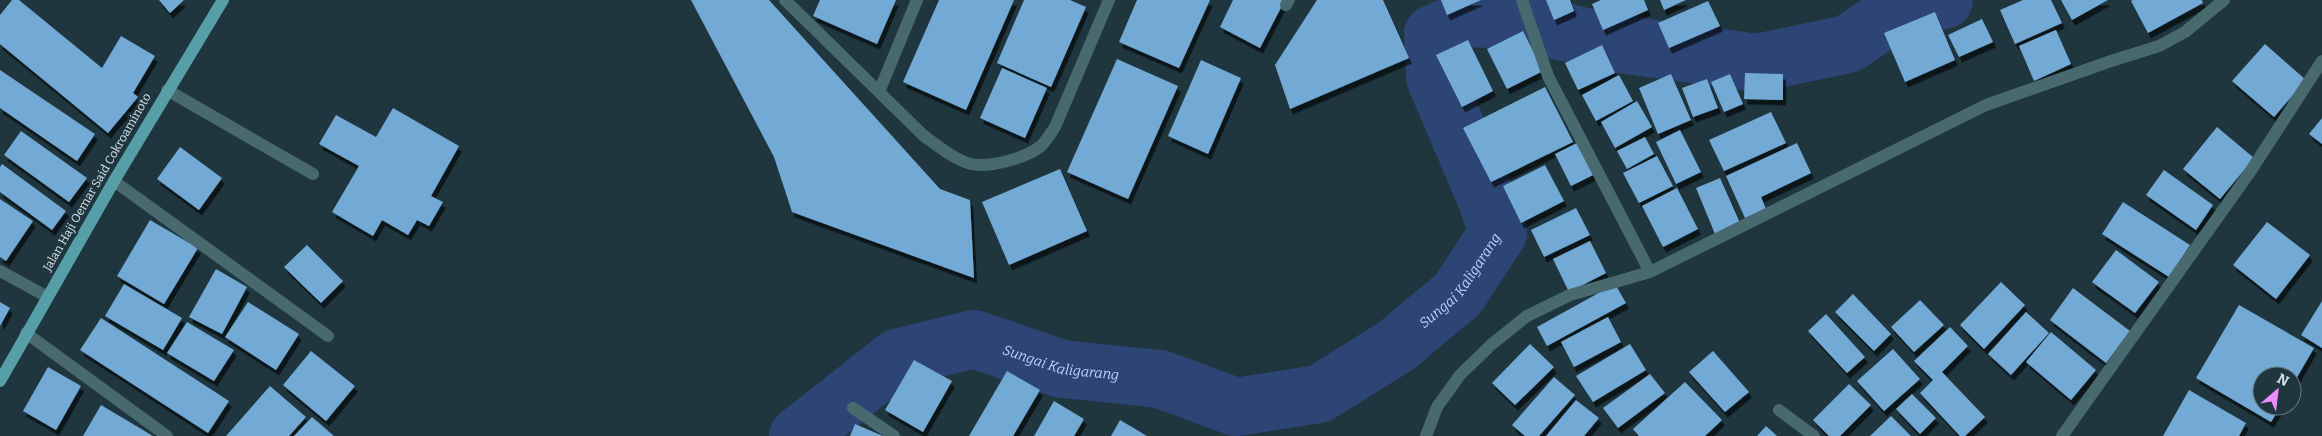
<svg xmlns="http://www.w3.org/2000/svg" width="2322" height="436" font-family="Bitter,serif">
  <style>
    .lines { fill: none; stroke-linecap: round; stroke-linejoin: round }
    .river { stroke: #2d4575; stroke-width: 58 }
    .building { fill: #73a9d5; filter: url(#shadow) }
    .minor { stroke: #48696e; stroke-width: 12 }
    .major { stroke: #579fa8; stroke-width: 12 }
    .labels { text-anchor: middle; stroke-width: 5; stroke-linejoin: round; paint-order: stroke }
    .street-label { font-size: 12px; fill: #d4e2e8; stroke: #1f363f }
    .water-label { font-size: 14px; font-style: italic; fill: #b8d1ff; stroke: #1f363f }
  </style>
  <defs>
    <filter id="shadow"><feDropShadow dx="3" dy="5.5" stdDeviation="0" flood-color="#0009"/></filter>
  </defs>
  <rect width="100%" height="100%" fill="#1f363f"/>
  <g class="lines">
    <path class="river" id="s1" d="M798,436L897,358L974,339L1062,369L1160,379L1236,407L1319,394L1396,346L1458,294L1498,233L1487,200L1435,78L1433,34L1469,18L1515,20L1606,42L1757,63L1848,44L1901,8L1944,0"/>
  </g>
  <path class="building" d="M12,0H19L102,68L121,36L155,56L133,93L138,97L108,133L0,44V15Z
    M159,0H184L170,13Z
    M691,0H769L940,189L970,200L974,278L792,212L774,157Z
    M820,0H896L877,44L813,16Z
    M939,0H1014L966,110L903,82Z
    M1024,0H1070L1086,7L1051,87L997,63Z
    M1137,0H1210L1179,68L1119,42Z
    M1233,0H1285L1260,48L1220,27Z
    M1317,0H1383L1409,58L1290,109L1275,65Z
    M1441,0H1481L1447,15Z
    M1546,0H1570L1574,11L1554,20Z
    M1601,0H1644L1648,10L1603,30L1592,4Z
    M1660,0H1686L1664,10Z
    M2023,0H2051L2062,23L2015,44L2000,10Z
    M2061,0H2108L2072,20Z
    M2133,0H2202L2203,3L2148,33L2131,1Z
    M1708,1L1720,26L1669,48L1658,23Z
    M1935,12L1955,60L1905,82L1884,33Z
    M1982,19L1993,42L1959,57L1948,35Z
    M2056,30L2071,64L2034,81L2019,46Z
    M1523,31L1543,71L1507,89L1487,49Z
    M1468,40L1493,91L1462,107L1436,55Z
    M2265,44L2306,80L2274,117L2232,81Z
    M1602,45L1615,73L1578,90L1565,63Z
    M1117,59L1178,86L1128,199L1067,172Z
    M1201,60L1241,78L1208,154L1168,136Z
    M1002,68L1047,88L1025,138L980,118Z
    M0,70L95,134L77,161L0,108Z
    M1745,73L1783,74V100L1744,99Z
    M1671,74L1691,120L1658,134L1639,88Z
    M1730,74L1743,104L1724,112L1711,82Z
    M1619,75L1633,101L1596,121L1582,95Z
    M1707,79L1718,108L1693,117L1682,88Z
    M1545,87L1573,142L1491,182L1463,128Z
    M1637,101L1652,127L1615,148L1601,122Z
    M393,108L459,146L431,196L443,202L429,226L417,220L408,235L382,220L373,236L332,212L359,166L319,144L336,115L376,137Z
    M1771,112L1786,143L1724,171L1709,140Z
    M2322,118V144L2309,134Z
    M2217,127L2254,158L2220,199L2183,169Z
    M1680,130L1701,172L1676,184L1656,142Z
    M21,131L87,178L69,202L4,155Z
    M1645,137L1654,154L1627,169L1617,151Z
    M1579,142L1595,174L1571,186L1555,154Z
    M1797,143L1811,173L1761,197L1766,209L1745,218L1726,176Z
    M180,147L222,178L199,210L157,179Z
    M1657,156L1673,186L1639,203L1623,173Z
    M2,164L66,211L52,230L0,192V167Z
    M1545,165L1564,201L1521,223L1503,186Z
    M1060,169L1087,231L1009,265L982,202Z
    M2164,170L2213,205L2196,230L2146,195Z
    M1720,178L1740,223L1715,234L1696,188Z
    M1677,188L1698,229L1663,247L1642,206Z
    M0,199L33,221L6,261L0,257Z
    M2123,202L2190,245L2169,277L2102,234Z
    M1576,208L1590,235L1544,257L1531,230Z
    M150,220L198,248L164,304L117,276Z
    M2267,222L2310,255L2276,299L2233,265Z
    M1590,241L1606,273L1569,292L1553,259Z
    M307,245L343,281L321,303L284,267Z
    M2116,250L2159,282L2135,313L2092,282Z
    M216,269L247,287L222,334L189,317Z
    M2001,282L2025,305L1984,349L1960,325Z
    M124,284L182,318L163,350L105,316Z
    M1615,284L1626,303L1547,346L1537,327Z
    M2073,288L2130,331L2106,363L2050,320Z
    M1853,294L1891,334L1874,351L1835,312Z
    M1920,300L1944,325L1914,352L1891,327Z
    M2322,301V348L2301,335Z
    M0,302L10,308L0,326Z
    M248,302L299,334L276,370L225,337Z
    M2239,305L2314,348L2292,386V376H2262V406H2281L2271,422L2196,378Z
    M2026,312L2049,333L2011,375L1988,354Z
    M1826,314L1865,357L1847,373L1808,331Z
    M1608,317L1621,342L1574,367L1561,342Z
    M101,318L229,401L208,433L80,350Z
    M187,322L234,350L214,381L167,353Z
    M1950,327L1968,346L1942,372L1985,417L1965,436H1960L1920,393L1933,380L1914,361Z
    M2051,332L2096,370L2071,400L2026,362Z
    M1530,344L1554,367L1515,405L1492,383Z
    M1630,344L1646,370L1593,402L1576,376Z
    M1893,349L1920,379L1884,411L1857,381Z
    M311,351L355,386L326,421L283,385Z
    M1713,351L1749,392L1725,412L1689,372Z
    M914,360L952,381L923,432L885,410Z
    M48,367L81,386L56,430L23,411Z
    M1007,371L1040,390L1013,436H969Z
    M1650,374L1665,393L1618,428L1603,408Z
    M1554,377L1575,395L1539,436H1525L1512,425Z
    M1685,382L1722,420L1705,436H1639L1633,429Z
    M1849,384L1871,405L1840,436H1829L1813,420Z
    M270,386L306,417L289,436H226Z
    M2189,390L2246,423L2239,436H2163Z
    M1912,394L1936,418L1920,434L1896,409Z
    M1576,400L1599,418L1584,436H1546Z
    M1054,401L1084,419L1074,436H1034Z
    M101,405L153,436H83Z
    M1891,416L1911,436H1870Z
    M312,417L334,436H294Z
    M1120,420L1147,436H1111Z
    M855,424L883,436H850Z
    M1766,426L1777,436H1757Z"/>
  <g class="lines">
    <path class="minor" d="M785,0L924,136C938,146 955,160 971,164C990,168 1026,158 1041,146C1046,141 1051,133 1055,127L1109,0
      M1522,0L1548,76L1650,272
      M1286,5L1289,0
      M167,90L313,174
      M879,92L917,0
      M114,181L328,336
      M0,271L46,296
      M26,333L167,436
      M853,408L894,436
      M1779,410L1814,436
      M1426,436L1437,407L1460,375L1492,344L1527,316L1570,295L1650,272L1986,105L2111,61L2159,46L2185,32L2224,0
      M2062,436L2250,172L2322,61"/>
    <path class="major" d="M0,381L114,181L223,0"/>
  </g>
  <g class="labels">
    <g class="street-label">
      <text transform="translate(97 182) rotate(-60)" y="4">Jalan Haji Oemar Said Cokroaminoto</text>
    </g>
    <g class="water-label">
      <text dy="5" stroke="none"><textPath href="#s1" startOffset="745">Sungai Kaligarang</textPath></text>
      <text dy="5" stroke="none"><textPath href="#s1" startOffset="296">Sungai Kaligarang</textPath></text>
    </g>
  </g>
  <g transform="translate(2277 391) rotate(28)"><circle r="24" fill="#1f363f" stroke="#677b83"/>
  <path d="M0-4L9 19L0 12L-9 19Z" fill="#ea8dfd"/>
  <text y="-8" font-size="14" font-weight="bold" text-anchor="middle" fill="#d4e2e8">N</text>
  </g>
</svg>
